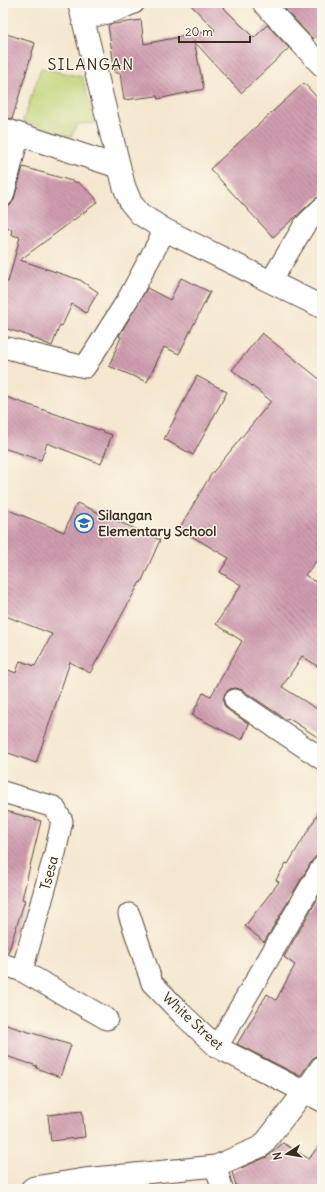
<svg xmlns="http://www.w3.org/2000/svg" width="325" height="1192" font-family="Delius,sans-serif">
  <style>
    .park { fill: #c0d376; stroke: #7e7e4a }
    .building { fill: url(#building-back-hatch) }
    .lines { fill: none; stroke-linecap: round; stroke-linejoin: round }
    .minor-casing { stroke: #574639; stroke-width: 23 }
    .tertiary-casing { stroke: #574639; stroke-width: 24 }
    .minor { stroke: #fff; stroke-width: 21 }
    .tertiary { stroke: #fff; stroke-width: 22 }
    .labels { text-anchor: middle; stroke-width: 3; stroke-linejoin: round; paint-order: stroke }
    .poi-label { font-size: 14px; font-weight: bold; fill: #3b2a1e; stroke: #fbf7ec; text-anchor: start }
    .street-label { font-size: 14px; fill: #3b2a1e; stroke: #fbf7ec }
    .quarter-label { font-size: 16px; letter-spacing: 1px; fill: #3b2a1e; stroke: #fbf7ec }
  </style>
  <defs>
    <pattern id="building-back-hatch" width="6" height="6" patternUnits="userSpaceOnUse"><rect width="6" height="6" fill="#d09db0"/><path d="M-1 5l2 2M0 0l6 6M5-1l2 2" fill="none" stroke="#aa808f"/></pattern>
  </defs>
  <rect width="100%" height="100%" fill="#fbf7ec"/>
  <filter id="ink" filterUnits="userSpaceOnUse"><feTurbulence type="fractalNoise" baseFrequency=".025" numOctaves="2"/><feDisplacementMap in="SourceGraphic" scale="8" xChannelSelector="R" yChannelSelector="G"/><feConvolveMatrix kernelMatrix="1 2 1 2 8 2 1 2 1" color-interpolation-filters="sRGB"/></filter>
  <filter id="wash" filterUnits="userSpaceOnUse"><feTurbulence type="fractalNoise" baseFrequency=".012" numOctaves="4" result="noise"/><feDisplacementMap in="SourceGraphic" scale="16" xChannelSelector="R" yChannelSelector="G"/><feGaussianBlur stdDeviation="0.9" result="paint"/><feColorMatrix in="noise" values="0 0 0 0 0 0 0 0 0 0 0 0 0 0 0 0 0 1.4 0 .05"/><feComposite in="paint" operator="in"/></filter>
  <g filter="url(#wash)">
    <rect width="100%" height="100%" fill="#f5e7cf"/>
    <path class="park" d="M41,68L82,77L96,123L78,124L71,137L23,121Z"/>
    <g id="blocks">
      <path class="building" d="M189,3H219L254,38L267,25L289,48L241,93L194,41L204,89L158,99L157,96L124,100L120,73H115L108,25L141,20L144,44L215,30Z
        M291,3H322V31L313,39L285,9Z
        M3,33L35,43L12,119L3,117Z
        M304,83L322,103V196L319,197L314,200L273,237L210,169Z
        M23,167L79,183L92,194L98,202L20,260L80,280L98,292L86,313L72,304L62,326L60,325L52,346L21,333L3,328V281L8,282L20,237L11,235L12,229L3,228V208L7,207L11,205L14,199Z
        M181,278L210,292L179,354L164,347L147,382L109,366L121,337L119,336L147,288L170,300Z
        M262,333L322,381V554L305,575L322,586V669L302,656L282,687L322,712V740L288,718L287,720L242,690L236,688L230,689L225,693L223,700L224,705L228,710L249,724L242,740L192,715L203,693L211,696L242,641L216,624L241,585L220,572L229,558L179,529L210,476L271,401L232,370Z
        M197,376L227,392L193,455L164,439Z
        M3,396L70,419L112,435L101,464L47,443L41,460L3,448Z
        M77,503L160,540L141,583L140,582L90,673L70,662L36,763L3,751V668L16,673L20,661L35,666L52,634L3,615V508L64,532Z
        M322,807V855L316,856L312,861L264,942L245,926L279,882L276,880L286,863L288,864Z
        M3,810L41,821L22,899L25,900L8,953L3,952Z
        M322,891V1046L317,1055L312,1059L300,1076L237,1044L267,994L276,1000L295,965L284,957Z
        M3,1024L71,1045L60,1077L36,1068L37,1066L3,1055Z
        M82,1111L85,1137L51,1141L48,1115Z
        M322,1141V1189H237L232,1172L267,1157L283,1143L309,1159Z"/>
    </g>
  </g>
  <g filter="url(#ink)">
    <use href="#blocks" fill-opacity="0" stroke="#574639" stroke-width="1"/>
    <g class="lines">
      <g class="minor-casing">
        <path id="minor" d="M263,3L322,66
          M84,19L118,10L134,3
          M3,196L19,134
          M271,281L304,226L322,208
          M3,347L85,367L128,299L165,230
          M235,700L322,759
          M3,792L54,807L62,821L55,853L22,971L3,964
          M129,914L152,983L183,1015L217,1047L322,1101
          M22,971L107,1019
          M217,1047L322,867
          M216,1166L222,1189
          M31,1189L34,1187L84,1179L216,1166L262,1146L304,1092L322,1066"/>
      </g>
      <g class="tertiary-casing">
        <path id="tertiary" d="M79,3L124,186L131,203L140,214L165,230L322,307
          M3,129L119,167"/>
      </g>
      <use href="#minor" class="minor"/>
      <use href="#tertiary" class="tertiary"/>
    </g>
  </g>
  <defs>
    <g id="school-ring" transform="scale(1)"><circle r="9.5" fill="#fbf7ec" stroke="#1f6fb2" stroke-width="1.5"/><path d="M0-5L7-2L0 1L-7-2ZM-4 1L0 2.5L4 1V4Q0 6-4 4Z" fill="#1f6fb2"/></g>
  </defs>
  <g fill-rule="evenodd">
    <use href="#school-ring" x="84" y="523"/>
  </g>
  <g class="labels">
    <g class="poi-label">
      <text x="98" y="520">Silangan<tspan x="98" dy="16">Elementary School</tspan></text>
    </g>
    <g class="street-label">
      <text transform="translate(49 873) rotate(-75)" y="5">Tsesa</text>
      <text transform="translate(193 1021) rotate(43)" y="5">White Street</text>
    </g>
    <g class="quarter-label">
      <text x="91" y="70">SILANGAN</text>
    </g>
  </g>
  <rect width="325" height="1192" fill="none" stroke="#fbf7ec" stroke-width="16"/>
  <g transform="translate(287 1154) rotate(258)" stroke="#fbf7ec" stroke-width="3" paint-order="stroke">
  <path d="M0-3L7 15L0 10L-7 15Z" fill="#3b2a1e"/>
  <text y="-6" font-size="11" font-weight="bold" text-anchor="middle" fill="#3b2a1e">N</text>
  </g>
  <path d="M179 36v6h71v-6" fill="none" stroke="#3b2a1e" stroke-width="2"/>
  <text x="185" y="36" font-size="12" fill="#3b2a1e" stroke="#fbf7ec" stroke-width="3" paint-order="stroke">20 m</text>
</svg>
